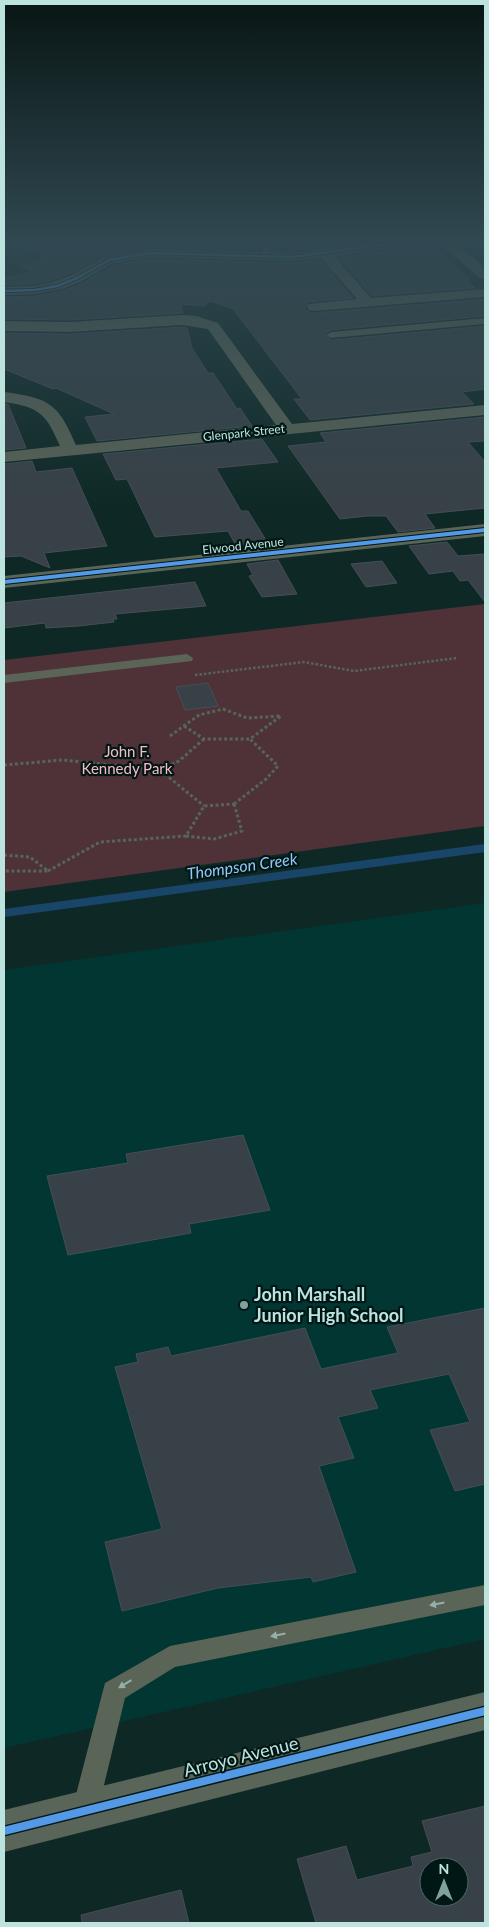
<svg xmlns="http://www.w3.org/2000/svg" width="489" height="1927" font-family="Lato,sans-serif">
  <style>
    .built { fill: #023633 }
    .green { fill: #4f3238 }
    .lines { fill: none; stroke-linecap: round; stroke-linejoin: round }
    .stream { stroke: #194568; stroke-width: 8 }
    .building { fill: #384147; stroke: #454e55; fill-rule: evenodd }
    .path-far1 { stroke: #55645c; stroke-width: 2.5; stroke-dasharray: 2.5 2; stroke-linecap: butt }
    .path { stroke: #55645c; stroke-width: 3; stroke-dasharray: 3 2.5; stroke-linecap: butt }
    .lane { fill: #5a6457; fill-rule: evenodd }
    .street { fill: #5a6457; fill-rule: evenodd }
    .secondary { fill: #596558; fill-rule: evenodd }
    .cycleway-far2-casing { stroke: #001715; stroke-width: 4.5 }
    .cycleway-far1-casing { stroke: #001715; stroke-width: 6 }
    .cycleway-casing { stroke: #001715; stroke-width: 11 }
    .cycleway-far2 { stroke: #5399e6; stroke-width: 2.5 }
    .cycleway-far1 { stroke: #5399e6; stroke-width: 4 }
    .cycleway { stroke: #5399e6; stroke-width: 8 }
    .oneway { fill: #95b0a8 }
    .poi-dot { fill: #80a29d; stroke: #001715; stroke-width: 2 }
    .labels { text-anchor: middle; stroke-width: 4.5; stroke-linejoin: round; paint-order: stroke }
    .far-street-label { font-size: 12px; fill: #bde3de; stroke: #001715 }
    .park-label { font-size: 15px; fill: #f6bcc5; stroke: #001715 }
    .water-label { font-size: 16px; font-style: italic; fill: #92c8fa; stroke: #001715 }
    .near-poi-label { font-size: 18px; font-weight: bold; fill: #bde3de; stroke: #001715; text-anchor: start }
    .near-street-label { font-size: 18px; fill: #bde3de; stroke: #001715 }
  </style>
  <rect width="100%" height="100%" fill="#0e2825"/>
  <path class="built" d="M485,903V1639L4,1748V970Z"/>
  <path class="green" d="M485,604V826L4,892V660Z"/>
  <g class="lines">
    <path class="stream" d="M4,913L485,848"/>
  </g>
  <path class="building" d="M17,241H242L245,243L246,250L149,247L104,255L71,273L52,280L35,284L4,285V279L33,271L20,267L45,259L39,257L47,255L17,244Z
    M299,241H366L290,251L289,243H296Z
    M408,250H436L470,279H466L475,288L372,296L339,258L368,253Z
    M149,259L293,263L320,260L353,298L309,302L305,308L309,312L314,313L485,299V316L331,330L324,334L331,340L485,326V389L462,392L474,404L310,420L294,399H302L233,309L210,301L204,306L181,304L183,313L70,320L4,319V297L35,296L62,291L83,283L114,265Z
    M182,327L187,328L192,348L208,373H213L237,409L240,408L252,426L97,441L85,417L114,414L56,388L53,389L4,369V333L70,334Z
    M4,404H8L26,448L4,450Z
    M485,417V441L468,442L485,462V508L425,514L435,528L398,532L386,516H367L340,519L288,446L326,442L320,433Z
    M262,439L278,462L216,468L241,511H248L269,545L238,549L228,531L155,537L127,479L116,480L103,454Z
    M32,461L36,472L72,468L107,546L44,553L50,568L21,556L4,557V464Z
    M447,542L458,556L485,554V602L468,580L460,581L453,571L429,574L409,546Z
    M278,560L297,594L262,597L249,576L253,575L247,564Z
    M382,561L397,583L366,587L351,564Z
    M195,582L206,606L115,614L117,619H113L114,622L79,626L46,628L45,623L4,628V603Z
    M208,683L218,706L185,710L176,687Z
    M243,1135L270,1210L189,1224L191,1233L68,1255L47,1176L128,1163L126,1154Z
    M485,1308V1484L455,1491L430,1430L470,1422L449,1374L370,1390L378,1408L338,1417L354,1458L319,1466L356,1572L313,1582L311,1577L218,1588L122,1611L105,1542L162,1529L115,1367L138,1362L136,1354L168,1347L171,1356L305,1328L321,1369L398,1353L387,1327Z
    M485,1806V1923H316L297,1859L346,1846L357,1880L413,1866L411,1857L432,1852L422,1821ZM429,1867H459V1897H429Z
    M181,1890L189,1923H82L81,1915Z"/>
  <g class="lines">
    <path class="path-far1" d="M195,675L304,662L354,671L457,658"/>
    <path class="path" d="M184,726L204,739H250
      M170,736L199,715L223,709L247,718L281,716L250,739L278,766L266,779L234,804
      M204,739L179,761L160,770L204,806
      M4,765L63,760L160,770
      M234,804L242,831L214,839L186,836L204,806Z
      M4,855L30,857L48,871H4
      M48,871L100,842L186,836"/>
    <path class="lane" d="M262,241H270L269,259L262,257Z
      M485,318V324L331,338L326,335L331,332Z
      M187,654L193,658L192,661L4,683V675Z
      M485,1585V1605L175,1667L125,1698L98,1810L94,1819L85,1822L76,1819L72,1810L105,1683L170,1646Z"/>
    <path class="street" d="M380,241H485V247L461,248L485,268V279L480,278L445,248L380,249L335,257L371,298L485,289V297L314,311L309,310L307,307L309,304L357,299L321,258L293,261L149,257L113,263L82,281L62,289L35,294L4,295V287L35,286L53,282L72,275L104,257L149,249L293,253Z
      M182,315L196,316L218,323L292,424L485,405V415L4,462V452L60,446C46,414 40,407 4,402V392C49,398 58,403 76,445L276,425L208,329L182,325L70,332L4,331V321L70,322Z
      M485,524V536L4,588V576Z"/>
    <path class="secondary" d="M485,1692V1730L4,1852V1810Z"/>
    <g class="cycleway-far2-casing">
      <path id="cycleway-far2" d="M4,291L35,290L57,286L77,278L109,260L149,253L293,257L380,245L485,243"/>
    </g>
    <g class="cycleway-far1-casing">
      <path id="cycleway-far1" d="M4,582L485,530"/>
    </g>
    <g class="cycleway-casing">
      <path id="cycleway" d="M4,1831L485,1711"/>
    </g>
    <use href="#cycleway-far2" class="cycleway-far2"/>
    <use href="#cycleway-far1" class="cycleway-far1"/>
    <use href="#cycleway" class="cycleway"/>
  </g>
  <defs><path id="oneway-solid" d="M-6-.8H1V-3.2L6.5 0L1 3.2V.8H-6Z" transform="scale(1.25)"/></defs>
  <g class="oneway">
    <use href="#oneway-solid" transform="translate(437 1604) rotate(169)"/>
    <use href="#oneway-solid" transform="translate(278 1635) rotate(169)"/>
    <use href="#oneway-solid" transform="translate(125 1684) rotate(149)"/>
  </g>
  <linearGradient id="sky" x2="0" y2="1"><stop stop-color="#081614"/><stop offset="0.47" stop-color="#304851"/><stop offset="1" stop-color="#304851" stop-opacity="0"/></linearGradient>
  <rect width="489" height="511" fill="url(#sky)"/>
  <circle class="poi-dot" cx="244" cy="1305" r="5"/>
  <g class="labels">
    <g class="far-street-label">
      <text transform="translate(244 433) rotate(-6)" y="4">Glenpark Street</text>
      <text transform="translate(243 546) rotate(-6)" y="4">Elwood Avenue</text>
    </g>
    <g class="park-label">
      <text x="127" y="757">John F.<tspan x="127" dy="17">Kennedy Park</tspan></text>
    </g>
    <g class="water-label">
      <text transform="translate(242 866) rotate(-8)" y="6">Thompson Creek</text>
    </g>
    <g class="near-poi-label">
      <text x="254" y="1301">John Marshall<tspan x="254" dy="21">Junior High School</tspan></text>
    </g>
    <g class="near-street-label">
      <text transform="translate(241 1757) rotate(-14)" y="6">Arroyo Avenue</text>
    </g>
  </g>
  <rect width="489" height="1927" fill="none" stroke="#bde3de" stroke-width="10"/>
  <g transform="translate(444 1882)"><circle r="24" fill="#001715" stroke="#4c6965"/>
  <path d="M0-4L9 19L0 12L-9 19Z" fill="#80a29d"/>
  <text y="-8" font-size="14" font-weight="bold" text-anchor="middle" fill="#bde3de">N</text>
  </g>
</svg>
